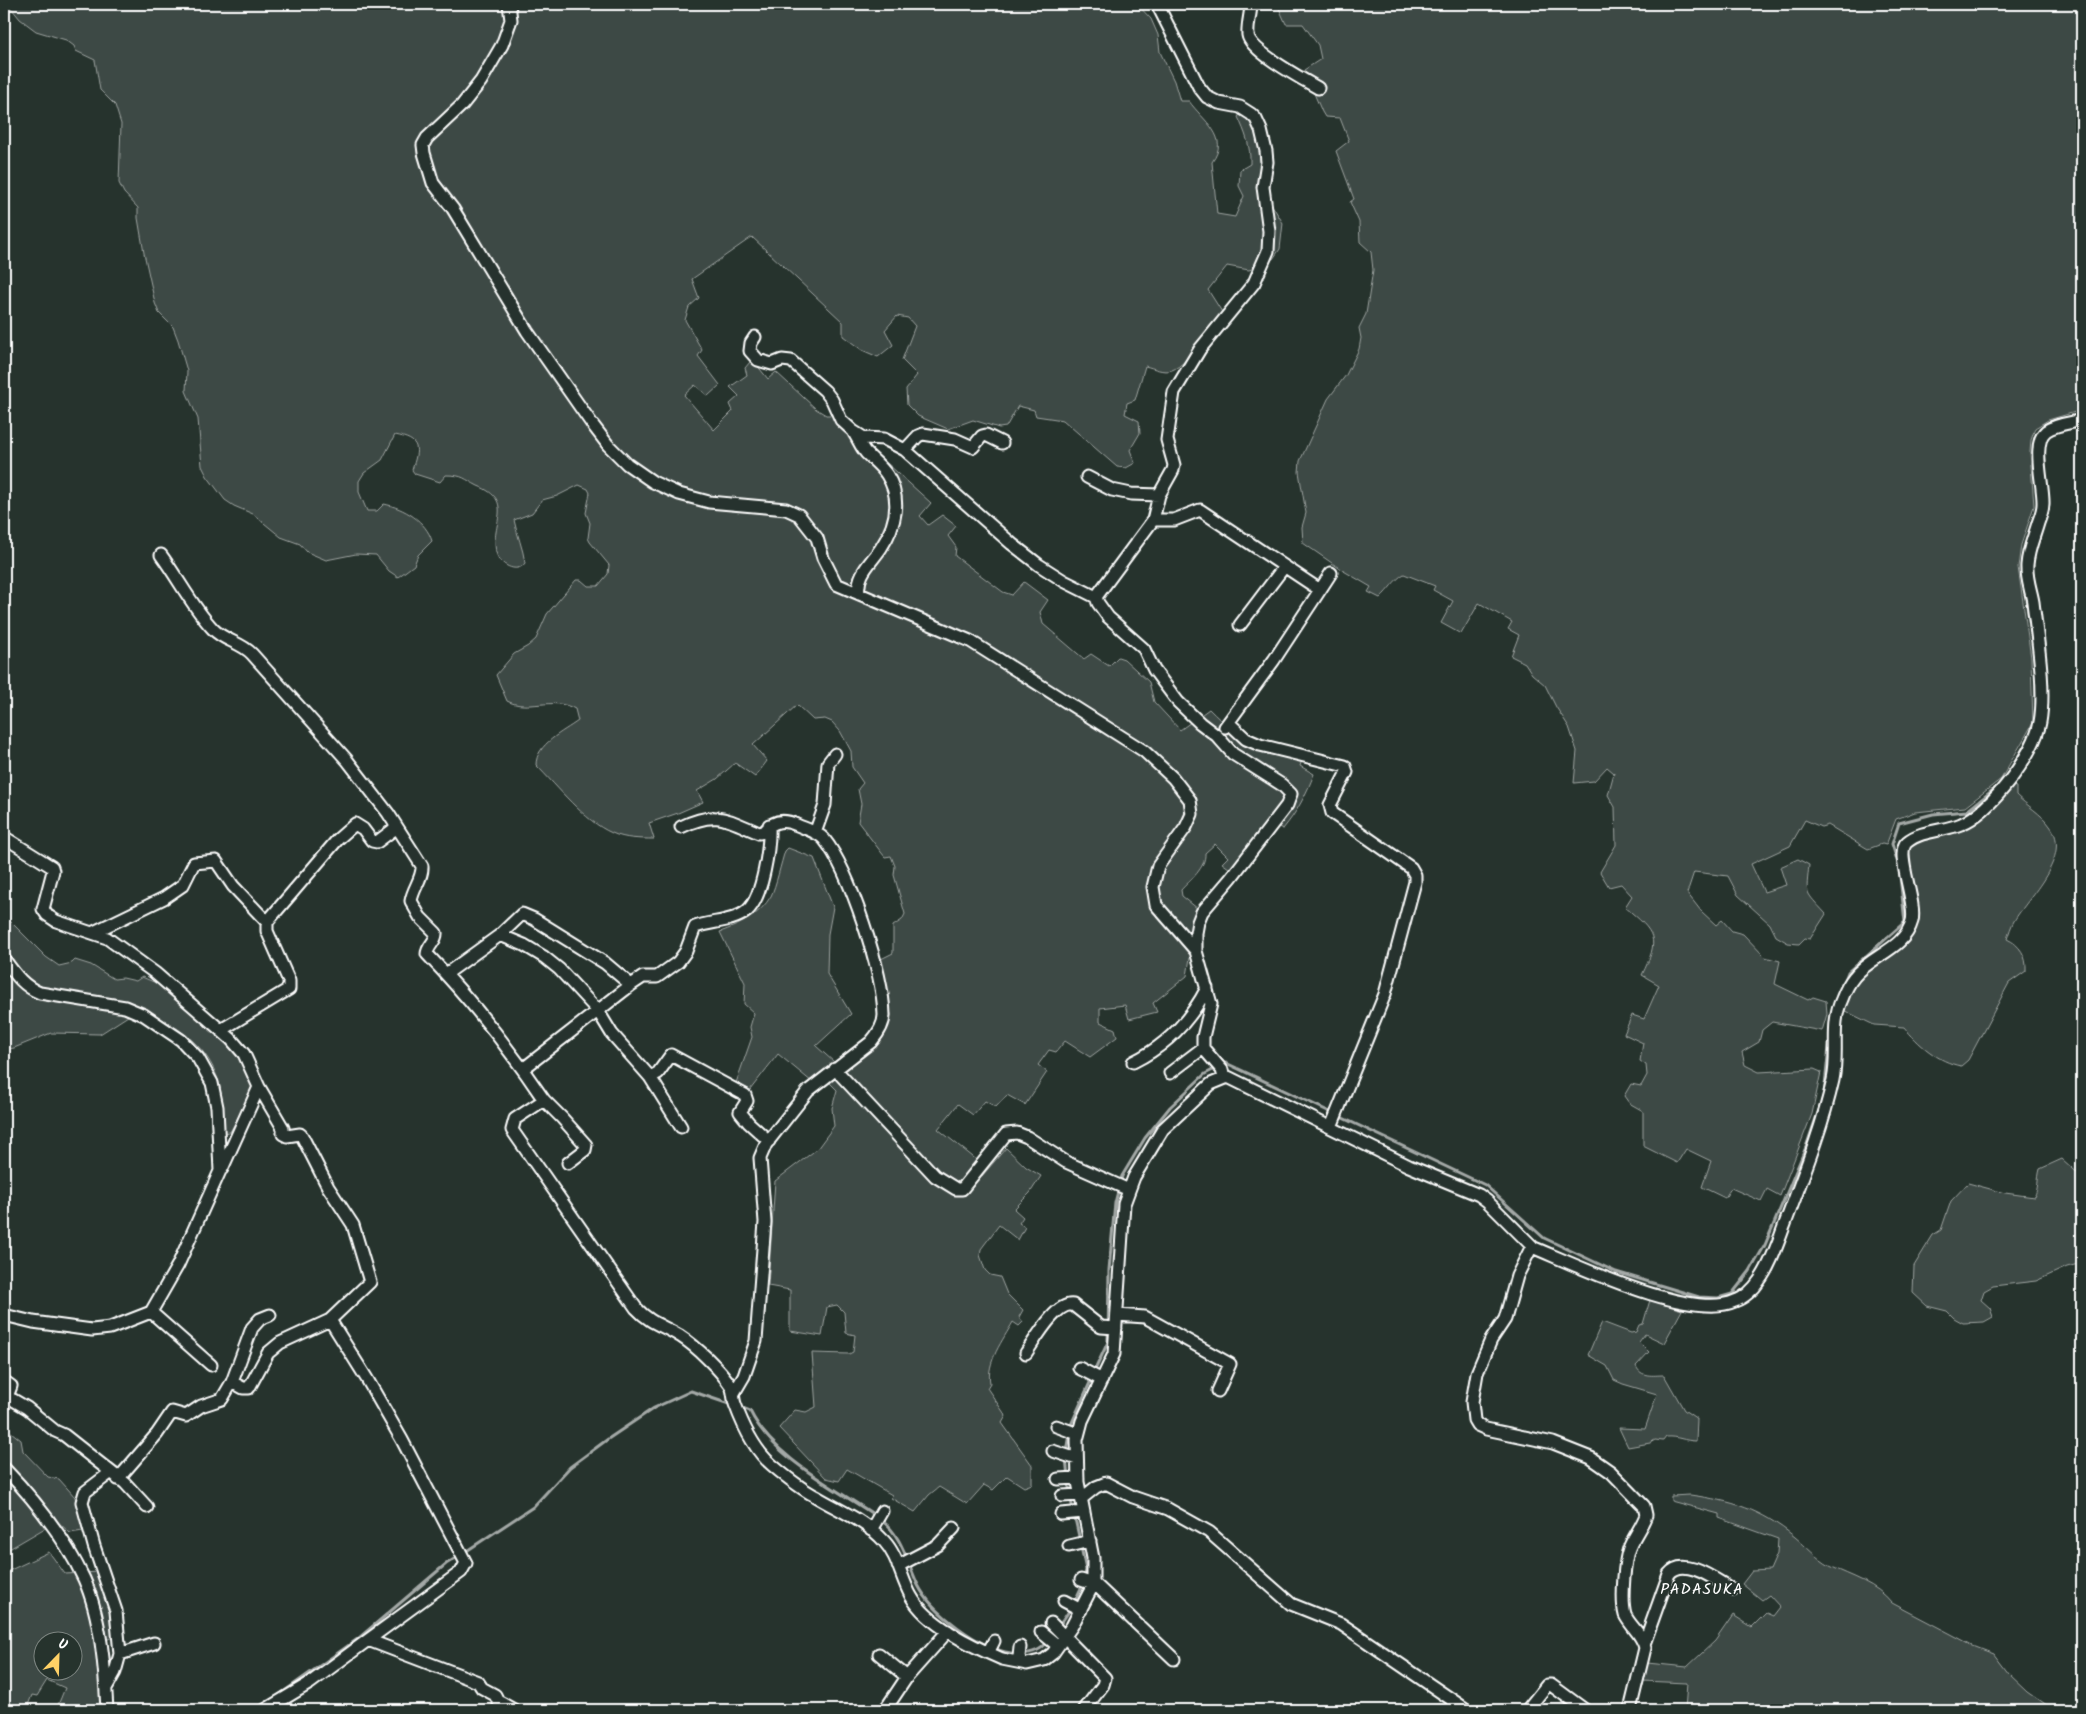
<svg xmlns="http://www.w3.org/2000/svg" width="2086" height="1714" font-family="Kalam,sans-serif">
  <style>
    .green { fill: #3e4944; stroke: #9ea4a2; fill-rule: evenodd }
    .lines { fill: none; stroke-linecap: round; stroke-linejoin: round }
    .stream { stroke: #a4a9a7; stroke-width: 3 }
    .street-casing { stroke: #fff; stroke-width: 15 }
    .street { stroke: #26332d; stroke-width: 11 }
    .labels { text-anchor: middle; stroke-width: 4; stroke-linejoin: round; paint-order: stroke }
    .quarter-label { font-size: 16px; letter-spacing: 1px; fill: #fff; stroke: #26332d }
  </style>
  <rect width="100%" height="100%" fill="#26332d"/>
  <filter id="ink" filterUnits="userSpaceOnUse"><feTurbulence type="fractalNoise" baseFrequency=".02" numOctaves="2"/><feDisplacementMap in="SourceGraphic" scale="10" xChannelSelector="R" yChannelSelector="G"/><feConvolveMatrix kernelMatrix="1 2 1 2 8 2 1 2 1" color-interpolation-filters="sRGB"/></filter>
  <g filter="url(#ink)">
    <path class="green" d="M8,4H1137L1151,19L1158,35L1160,52L1174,81L1180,101H1189C1203,121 1231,137 1212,162L1217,214L1235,217L1244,196L1239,186L1240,170L1250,164C1251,147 1245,132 1238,117L1241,113L1250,117L1263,142L1266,189L1270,202L1283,223L1280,249L1273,259L1260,256L1257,267L1249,270L1227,266L1208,290L1222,312C1211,327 1189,364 1172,370C1163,373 1154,368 1145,366L1135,400L1127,403L1125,414L1139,421L1140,433L1130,450L1135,463L1126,468L1117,467L1063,420L1036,416L1034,410L1018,406L1006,427L999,428L973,420L948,429L918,416L907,405L906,389L917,375L902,360L915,326L908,318L897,316L885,330L893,345L878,357L862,350L843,336V322L752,237L692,279L699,298L689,307L685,320L702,350L698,356L720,385L708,396L695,385L684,395L714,430L733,411L730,404L739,396L730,387L747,375L745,368L750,362L756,364L768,379L776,372L816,409L826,415H834L931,503L920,516L928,525L942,515L956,526L948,536L956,547L955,556L1003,592L1012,595L1024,582L1048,600L1040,612L1043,624L1084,659L1091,654L1109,666L1118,657L1124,659L1149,682L1154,702L1180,730L1209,709C1239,739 1260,753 1302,760L1300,766L1314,774C1306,795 1297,812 1283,829L1276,826L1237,874L1222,863L1228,857L1215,844L1205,853C1206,868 1190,880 1181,890L1182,896L1198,909L1187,976L1153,1003L1157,1012L1129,1019L1125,1005L1100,1008V1022L1115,1029L1117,1037L1090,1057L1065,1041L1056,1052L1049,1050L1038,1065L1047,1072L1025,1105L1007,1095L996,1107L985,1101L973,1115L958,1104L938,1129L978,1161L972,1168L982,1176L1006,1148L1026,1167L1041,1176L1030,1193L1014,1209L1023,1217L1019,1223L1025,1227L1018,1240L999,1225L981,1249L980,1255L985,1270L990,1275L1000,1277L1007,1294L1023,1310L1019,1317L1023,1322L1019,1326L1013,1322C1003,1340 986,1362 990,1383L987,1388L1006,1416L1002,1423L1032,1465V1484L1024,1487L1007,1476L993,1490L984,1485L967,1504L939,1487L929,1495L915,1512L891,1498L892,1495L847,1469L839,1481L826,1478L779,1428L795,1410L806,1412L816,1407L812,1353L849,1354L853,1352L855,1335L846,1333L844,1312L837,1305L827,1307L822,1336L790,1331V1290L768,1286L775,1181L817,1149L834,1126L832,1108L837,1090L828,1081L859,1059L866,1042H879L882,1039L891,1015L881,959L893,953V926L902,920L905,914L894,875L895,866L891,856L885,857L881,852L858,822L861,804L858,789L863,783L852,767L851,751L840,731L832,722L825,719L813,720L797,705L753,745L767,761L755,777L735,763L717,779L697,791L703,802L678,813L649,823L654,839C640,839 625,839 612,833C584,821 558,787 536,765C536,744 563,732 578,721L575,709C552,696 528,712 507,701L496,675L514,654L528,646L536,639L547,614L576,580H581L588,586H598L608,574L609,565L590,542L588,538L590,523L586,513L590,493L588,489L579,485L557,496L542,500L532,513L514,520C517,535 523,548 525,563C517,575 498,564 496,552C490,524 516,501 478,486C464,479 464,475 446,475L440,482L415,474L412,470C419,448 421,440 395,435L382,460L364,473L359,481V492L367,511H377L384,504C404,508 426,521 432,541L418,555L414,565L398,577L389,571L376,555L356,554L326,560L307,552L300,544L281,537L253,514L234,506L225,500L207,476L202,466L198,419L186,391L187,371L178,340L173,327L159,313L155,303L144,253L138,218V208L124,193L119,183L121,124L115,105L100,90L95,60L76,51L74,46L66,40L36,31L20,19Z
      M1279,4H2082V410L2048,420L2035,428L2031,440L2030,452L2034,506L2021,545L2018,567L2031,658L2033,723L2001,779L1965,807L1915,812L1896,819L1886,845L1882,844L1868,849L1828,825L1821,827L1805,820L1790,846L1751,864L1764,892L1786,885L1780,867L1798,859L1809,865C1806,896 1804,890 1826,914L1810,939L1805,938L1799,944L1788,943L1776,936L1770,924L1738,895L1728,876L1694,872L1687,893L1701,911L1716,925L1722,920L1732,931L1743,934L1765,957L1780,961L1775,984L1808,1000L1813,997L1826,1001L1827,1014L1822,1031L1772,1022L1762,1030L1759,1042L1742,1052L1745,1065L1759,1072L1814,1069L1821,1072L1812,1114L1780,1196L1767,1189L1761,1201L1731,1188L1725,1198L1702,1187L1711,1161L1686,1149L1677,1163L1643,1146V1111L1629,1103L1624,1096L1631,1084L1641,1086L1647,1075L1646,1065L1640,1061L1643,1043L1624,1034L1632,1015L1644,1019L1659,985L1642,975C1660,938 1656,933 1625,907L1632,896L1621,884L1609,887L1600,872L1616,845L1615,807L1608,795L1614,773L1607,767L1594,781L1574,783L1577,751L1569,727L1556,707L1545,685L1532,674L1525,663L1511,656L1519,635L1508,629L1512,622L1479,603L1461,634L1441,623L1453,601L1433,590L1435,586L1404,574C1394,580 1389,590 1380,598L1368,592L1371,587L1342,570L1303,543L1302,527L1306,513L1299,472L1300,461L1328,399L1346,375L1359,349L1361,338L1359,328L1366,314L1373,270L1371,252L1360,242L1359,222L1350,202L1354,199L1336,151L1349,141L1340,118L1325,117L1322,112L1304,70L1321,59L1318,45L1303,24H1286L1278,6Z
      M2011,785L2016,787V795C2026,805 2042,814 2050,826C2073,856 2028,897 2014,921C2011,926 2009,933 2007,939C2020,945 2027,956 2026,971L2009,983L1968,1060L1961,1066C1938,1062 1918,1044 1904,1027L1874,1025L1843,1010L1850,991L1856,979L1915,926L1907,864L1910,845L1944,833Z
      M788,848L814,858L833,907L828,934L827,974L851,1014L816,1046L834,1062L812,1082L778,1054L750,1090L736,1083L752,1037L750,1027L754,1013L744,1004L745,983L720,932C740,925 760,915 771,896C776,886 781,863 785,851Z
      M4,918L8,919L46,957L59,966L72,963L75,960L91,965L114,979L123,978L136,981L142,977L163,986L188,1005L244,1059L254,1089L230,1132L222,1133C221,1117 223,1098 219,1083C208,1043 171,1021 135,1007L128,1016L100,1034L51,1033L14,1048L4,1050Z
      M2062,1159L2082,1177V1263L2067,1267L2036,1281L1993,1286L1984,1291L1981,1300L1990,1308L1993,1317L1984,1322L1963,1323L1954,1318L1947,1311L1927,1306L1913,1293L1914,1266L1933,1235L1941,1230L1951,1201L1968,1183L2005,1193L2034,1197C2039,1188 2037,1180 2040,1169Z
      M1650,1300L1682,1310L1664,1343L1645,1334L1639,1342L1649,1352L1636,1366C1641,1378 1653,1375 1664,1375L1684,1410L1697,1419L1696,1441C1685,1441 1677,1436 1666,1437L1663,1441L1655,1440L1650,1443L1628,1447L1619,1428L1645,1429L1657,1394L1623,1384L1614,1380L1607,1366L1588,1355L1602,1322L1631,1333L1636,1332L1639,1325L1643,1324Z
      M6,1428L21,1440L23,1451L48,1477L59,1479L75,1497L83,1531L70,1533L57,1521L4,1552V1430Z
      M1690,1495C1733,1501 1760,1509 1795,1537C1806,1546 1817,1559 1830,1566C1852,1577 1876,1583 1892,1603L1972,1645L1993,1653L2009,1674L2028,1692L2054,1710H1685L1687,1683L1643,1681L1647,1663L1687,1667L1715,1641L1733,1615L1752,1627L1766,1613L1773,1616L1780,1607L1769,1595L1762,1600L1742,1584L1752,1571L1770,1570L1777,1554L1778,1539L1719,1518V1514L1671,1501V1496Z
      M49,1552L65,1574L99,1572L113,1612L115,1636L97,1644L102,1710H56L65,1688L47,1680L37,1696L32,1695L26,1710H4V1573ZM42,1642H72V1672H42Z"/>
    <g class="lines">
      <path class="stream" d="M2024,586L2032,639
        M2036,672V704
        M2011,769L2030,736
        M1898,863L1892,844L1899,823L1933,814L1967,811L1998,786
        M1843,985L1848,972L1905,922L1900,876
        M1222,1065L1226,1063L1485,1185L1544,1238L1616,1272L1699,1297L1718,1298L1732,1294L1750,1271L1765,1245L1806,1147L1824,1095L1830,1037
        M1094,1372L1108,1342L1109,1270L1115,1203L1122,1176L1145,1138L1170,1107L1205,1074L1217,1068
        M740,1407L750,1411C772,1457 835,1488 876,1516
        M1070,1427L1092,1378
        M1067,1452L1070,1434
        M1066,1458L1070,1496L1080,1541
        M881,1520C902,1535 907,1562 918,1585C932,1613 980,1648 1011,1653C1025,1655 1039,1654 1048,1641
        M1081,1547L1086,1570L1084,1578
        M465,1552L533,1507L570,1467L608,1439L654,1408L691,1391L732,1405
        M1074,1603L1083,1584
        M1059,1626L1071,1608
        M279,1695L359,1638L446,1564L459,1556"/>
      <g class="street-casing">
        <path id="street" d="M509,4L511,20L502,45L481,81L462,105L427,138L423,145L424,153L433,183L453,209L527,331L592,424L608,445L627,464L653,482L679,494L709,502L786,509L799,515L817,538L823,558L836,584L970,641L1144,751L1173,778L1190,800L1192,814L1186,827L1158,866L1153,887L1156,905L1196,951
          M1157,4L1199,87L1207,97L1219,103L1240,107L1251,114L1256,119L1261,130L1266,151L1267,162L1263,187L1269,231L1268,251L1254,283L1200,349L1174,392L1167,440L1174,465L1173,470L1159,495L1153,520L1096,597L1098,603L1108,617L1144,649L1154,670L1178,702L1200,723L1217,736L1233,754L1282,785L1291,794L1287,805L1231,878L1202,912L1198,922L1196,933V951L1211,1004L1203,1037V1048L1222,1070L1224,1078
          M1251,4C1251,13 1247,25 1248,35C1250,51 1304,80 1318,88
          M755,337L751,343L750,351L758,360L772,364L782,360L791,361L825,391L832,400L841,420L853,431L864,438L884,439L905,450L1012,544L1039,565L1064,581L1096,597
          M854,433C858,439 861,447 866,453C873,460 882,467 887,475C902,499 896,525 881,548C871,563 856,574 859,594
          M905,450L918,436L923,434L955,439L973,447L982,436L986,435L1002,443
          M1087,477L1112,490L1131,494L1159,495
          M1153,520H1174L1200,510L1320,590L1274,660L1225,727
          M161,555C178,578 193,608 213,629C224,641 241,642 252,654L347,760L388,813L422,866C423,878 413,888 411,901L420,917L436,933C437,941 427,946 427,954C470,999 510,1049 544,1100L515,1119L512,1130L636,1308C651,1324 662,1325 680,1336C697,1347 720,1369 731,1386C734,1392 733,1398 735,1404C743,1426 754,1450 772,1465C785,1476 800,1488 815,1496C838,1510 866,1521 884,1541C898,1556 901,1578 911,1596C927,1625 972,1646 1002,1659L1027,1664L1044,1660L1053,1653L1072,1626L1090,1591L1093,1583V1558L1078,1482L1077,1440L1082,1421L1114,1354L1124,1204L1134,1177L1163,1129L1211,1084L1228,1077L1409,1166L1479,1195L1487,1201L1532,1246L1517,1276L1505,1319L1491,1340L1477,1373L1472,1402L1474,1420L1477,1425L1486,1429L1553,1443L1591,1458L1611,1472L1644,1506L1646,1515C1642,1526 1635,1535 1630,1546C1624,1559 1621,1601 1625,1615C1630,1626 1643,1635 1645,1648L1630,1710
          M1320,590L1331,573
          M1240,625L1284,567
          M1229,723L1246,739L1260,745L1345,766L1347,772L1330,805L1332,813L1411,868L1415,875V882L1385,994L1331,1127
          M681,827C716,810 726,819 759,833L764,832C773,820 784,819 797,825C806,829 818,832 824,839C850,871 883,973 884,1015C884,1025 877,1035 871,1042L808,1091L766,1144L760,1158L765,1222L756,1341L744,1376L734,1393
          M815,833L825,805L828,763L835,754
          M4,837L52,867L53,871L43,909L47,915L56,921L107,938L155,973L231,1039L244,1054L259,1087L222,1169
          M94,932L164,898L183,885L194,863L216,861L233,886L267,922
          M500,935L524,945L544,957L559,969L598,1011L612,1034L650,1077L681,1127
          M4,959C15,974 23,986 40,993L125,1007L144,1015L181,1040L198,1058L212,1083L217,1107L220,1171L178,1265L151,1312L110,1328L92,1330L33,1322L4,1315
          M446,974L500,935L522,914L534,919L605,963L631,985
          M221,1030L289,989V981L267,931V922L338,839L355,824L363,829L372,841L377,842L397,827
          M1133,1062C1166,1046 1190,1021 1207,988
          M523,1069L631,985L643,977H657L678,962L686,951L695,927C712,921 733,922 747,911C763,897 770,846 769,825
          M835,1069L935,1176L956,1189H962L1006,1134L1017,1133L1027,1137L1066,1162L1129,1190
          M1170,1073L1203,1048
          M650,1077L658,1073L671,1055L745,1095L747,1101L740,1112L749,1123L769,1141
          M259,1087L283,1128V1134L287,1136L300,1134L302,1136L328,1187L353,1225L370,1282L330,1320L367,1379L402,1440L466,1563L461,1572L368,1640L478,1682L482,1688L495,1695L498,1701L514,1710
          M544,1100L562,1118L586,1145L585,1150L568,1163
          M1532,1247C1576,1265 1691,1321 1735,1301C1744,1298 1754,1289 1759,1281C1771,1265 1778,1242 1785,1224C1803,1176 1822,1129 1833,1080C1839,1053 1830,1024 1842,999C1845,991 1849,983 1854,977C1871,955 1904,950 1912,921C1917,901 1894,853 1907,842C1921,830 1945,831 1961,824C1991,812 2035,753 2040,722C2046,689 2037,636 2033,602C2031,590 2026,578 2027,565C2028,550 2034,537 2038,523C2040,517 2043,511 2043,504C2044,486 2031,443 2046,431C2055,424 2071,423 2082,420
          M151,1312L211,1365
          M1117,1315L1145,1317L1230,1364L1218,1391
          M1026,1353C1035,1340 1056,1302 1073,1305L1101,1327L1116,1328
          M1079,1368L1102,1380
          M4,1381L11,1386L8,1394L10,1398L27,1408L55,1431L64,1435L97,1461L125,1483L147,1507
          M232,1382L252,1328L260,1319L270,1315
          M1056,1426L1078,1434
          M1053,1451L1077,1459
          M4,1468C35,1500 65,1538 84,1579C101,1617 105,1669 107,1710
          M118,1479L157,1434L172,1412L186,1416L201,1406L222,1399L232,1382L243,1388H249L268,1353L280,1343L330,1320
          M1058,1479L1078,1478
          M1062,1496L1080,1495
          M1081,1499L1096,1487L1106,1483L1133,1497L1168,1509L1209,1532L1291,1604L1341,1624L1467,1710
          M1061,1514L1084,1512
          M871,1530L882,1511
          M1069,1546L1090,1541
          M898,1566L938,1545L954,1528
          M1081,1580L1096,1585L1174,1659
          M1064,1601L1081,1610
          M1051,1623L1105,1678L1103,1685L1084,1710
          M1041,1632L1058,1646
          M1644,1644L1669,1574C1684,1555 1717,1581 1733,1590
          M1020,1647L1019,1657L1022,1663
          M120,1654L154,1643
          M879,1654L907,1677
          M991,1654L990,1649L994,1641
          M106,1688L115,1672L120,1654L116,1611L94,1546L82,1502L85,1492L110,1473
          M265,1710L310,1683L368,1640
          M885,1710L907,1677L948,1631
          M1527,1710L1547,1685H1551L1585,1710"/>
      </g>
      <use href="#street" class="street"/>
    </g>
  </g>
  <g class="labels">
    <g class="quarter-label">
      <text x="1702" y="1594">PADASUKA</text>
    </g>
  </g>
  <rect width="2086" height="1714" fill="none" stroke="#26332d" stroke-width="20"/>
  <rect x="10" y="10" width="2066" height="1694" fill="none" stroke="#fff" stroke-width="2" filter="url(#ink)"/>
  <g transform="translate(58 1656) rotate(23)"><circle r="24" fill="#26332d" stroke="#7d8581"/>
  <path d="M0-4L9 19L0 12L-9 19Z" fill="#ffd166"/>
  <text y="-8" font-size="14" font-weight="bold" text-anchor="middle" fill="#ffffff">U</text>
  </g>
</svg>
